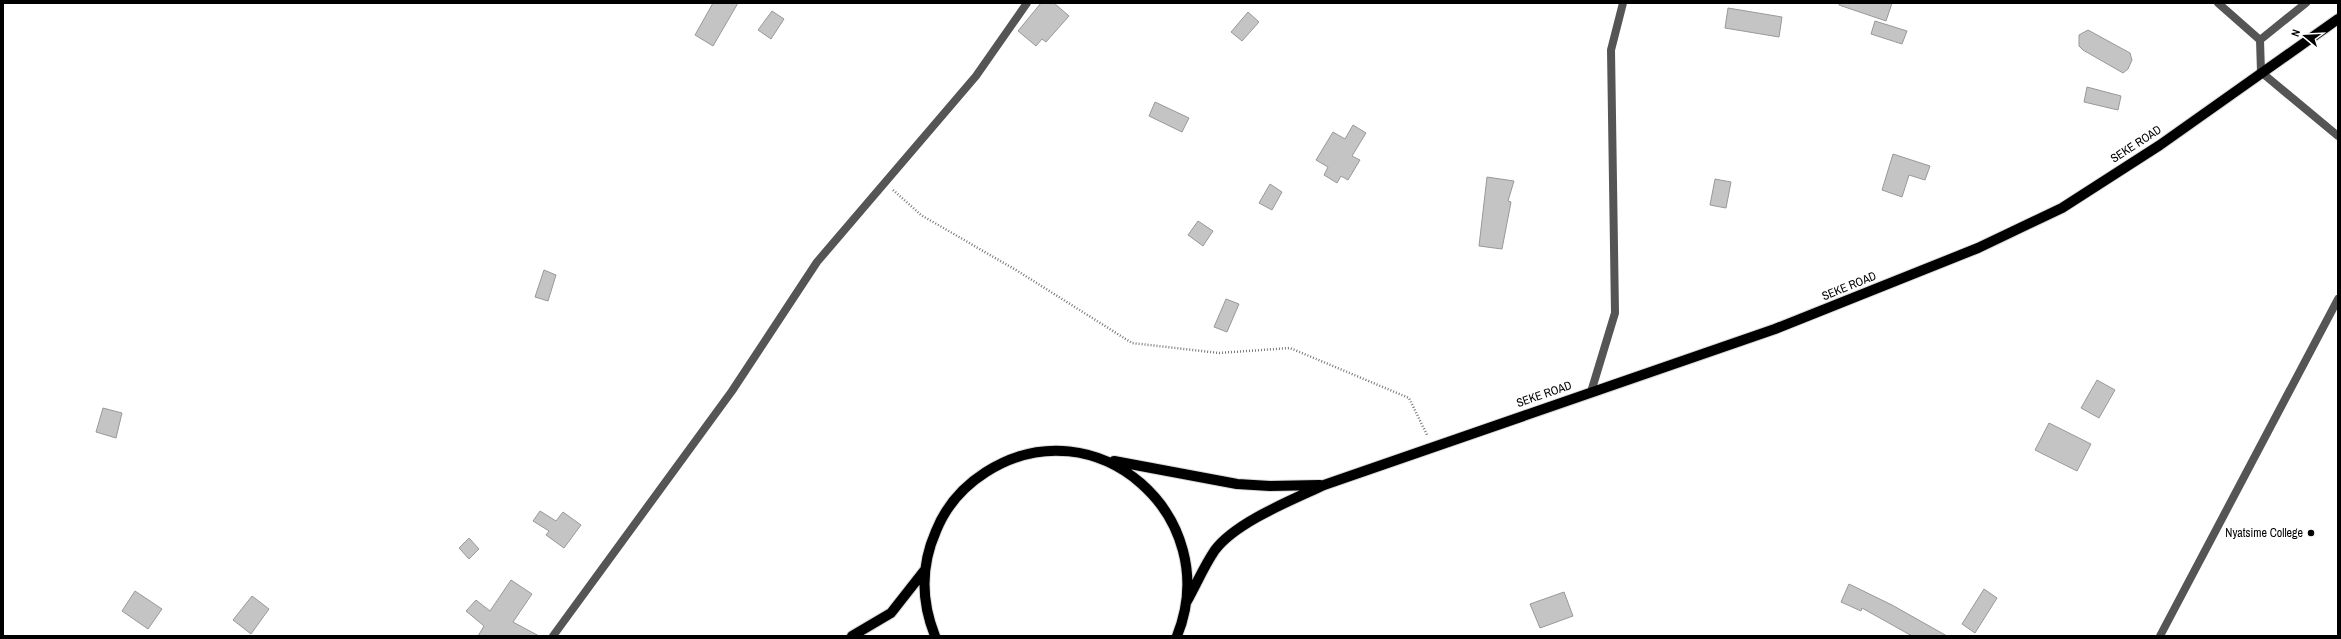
<svg xmlns="http://www.w3.org/2000/svg" width="2341" height="639" font-family="'Archivo Narrow',sans-serif">
  <style>
    .building { fill: #c4c4c4; stroke: #999 }
    .lines { fill: none; stroke-linecap: round; stroke-linejoin: round }
    .primary-casing { stroke: #dbdbdb; stroke-width: 12 }
    .path { stroke: #777; stroke-width: 2.5; stroke-dasharray: 1 2; stroke-linecap: butt }
    .service { stroke: #555; stroke-width: 8 }
    .minor { stroke: #555; stroke-width: 8 }
    .tertiary { stroke: #555; stroke-width: 8 }
    .primary { stroke: #000; stroke-width: 10 }
    .poi-dot { fill: #000; stroke: #fff; stroke-width: 1.5 }
    .labels { text-anchor: middle; stroke-width: 4; stroke-linejoin: round; paint-order: stroke }
    .street-label { font-size: 12px; fill: #000; stroke: #fff }
    .poi-label { font-size: 12px; fill: #000; stroke: #fff; text-anchor: end }
  </style>
  <rect width="100%" height="100%" fill="#fff"/>
  <path class="building" d="M713,3H738L713,46L695,35Z
    M1041,3H1054L1069,16L1046,42L1042,39L1036,46L1018,31Z
    M1839,3H1892L1886,21L1839,5Z
    M1728,8L1782,17L1779,37L1725,28Z
    M772,11L784,19L771,39L758,30Z
    M1248,12L1259,22L1242,41L1231,32Z
    M1875,21L1907,31L1902,44L1871,34Z
    M2088,30L2130,53L2132,60L2128,69L2123,73L2083,50L2079,46V35Z
    M2087,87L2121,96L2118,110L2084,102Z
    M1155,102L1189,118L1182,132L1149,116Z
    M1353,125L1366,133L1352,156L1360,160L1348,180L1341,176L1337,183L1324,175L1328,167L1316,160L1333,132L1345,139Z
    M1893,154L1930,166L1925,180L1909,175L1902,197L1882,190Z
    M1487,177L1514,181L1508,201L1511,202L1502,249L1479,246Z
    M1715,179L1731,182L1726,208L1710,205Z
    M1270,184L1282,192L1272,210L1259,203Z
    M1198,221L1213,231L1203,246L1188,235Z
    M544,270L556,275L548,301L535,297Z
    M1226,299L1239,304L1227,332L1214,327Z
    M2097,380L2115,390L2099,418L2081,408Z
    M103,408L122,413L116,438L96,432Z
    M2049,423L2091,444L2077,471L2035,450Z
    M540,511L556,521L563,512L581,525L564,548L546,535L549,531L533,521Z
    M469,538L479,549L469,559L459,548Z
    M511,580L532,594L513,622L539,636H478L484,626L466,611L476,600L490,611Z
    M1849,584L1892,605L1947,636H1912L1862,608L1861,611L1841,602Z
    M1984,589L1997,598L1975,633L1962,624Z
    M135,591L162,609L148,629L122,611Z
    M1564,592L1573,616L1540,628L1530,604Z
    M252,596L269,609L251,634L233,620Z"/>
  <g class="lines">
    <g class="primary-casing">
      <path id="primary" d="M1114,461L1237,484L1270,486L1320,485
        M1187,601C1196,585 1204,566 1215,550C1236,522 1292,500 1324,485L1775,329L1978,248L2062,208L2160,145L2338,19
        M852,636L891,613L924,571
        M935,636C921,601 921,565 936,531C946,506 964,486 986,472C1096,402 1225,517 1177,636"/>
    </g>
    <path class="path" d="M893,190L921,215L1016,270L1132,343L1219,353L1290,348L1409,398L1427,435"/>
    <path class="service" d="M2218,3L2260,40L2261,72
      M2260,40L2306,3
      M1591,392L1615,313L1611,50L1623,3"/>
    <path class="minor" d="M553,636L732,391L817,262L976,76L1027,3"/>
    <path class="tertiary" d="M2261,72L2338,136
      M2160,636L2338,299"/>
    <use href="#primary" class="primary"/>
  </g>
  <circle class="poi-dot" cx="2311" cy="533" r="4"/>
  <g class="labels">
    <g class="street-label">
      <text transform="translate(2136 144) rotate(-33)" y="4">SEKE ROAD</text>
      <text transform="translate(1849 286) rotate(-22)" y="4">SEKE ROAD</text>
      <text transform="translate(1544 394) rotate(-19)" y="4">SEKE ROAD</text>
    </g>
    <g class="poi-label">
      <text x="2303" y="537">Nyatsime College</text>
    </g>
  </g>
  <rect width="2341" height="639" fill="none" stroke="#000000" stroke-width="8"/>
  <g transform="translate(2305 36) rotate(288)" stroke="#ffffff" stroke-width="3" paint-order="stroke">
  <path d="M0-3L7 15L0 10L-7 15Z" fill="#000000"/>
  <text y="-6" font-size="11" font-weight="bold" text-anchor="middle" fill="#000000">N</text>
  </g>
</svg>
